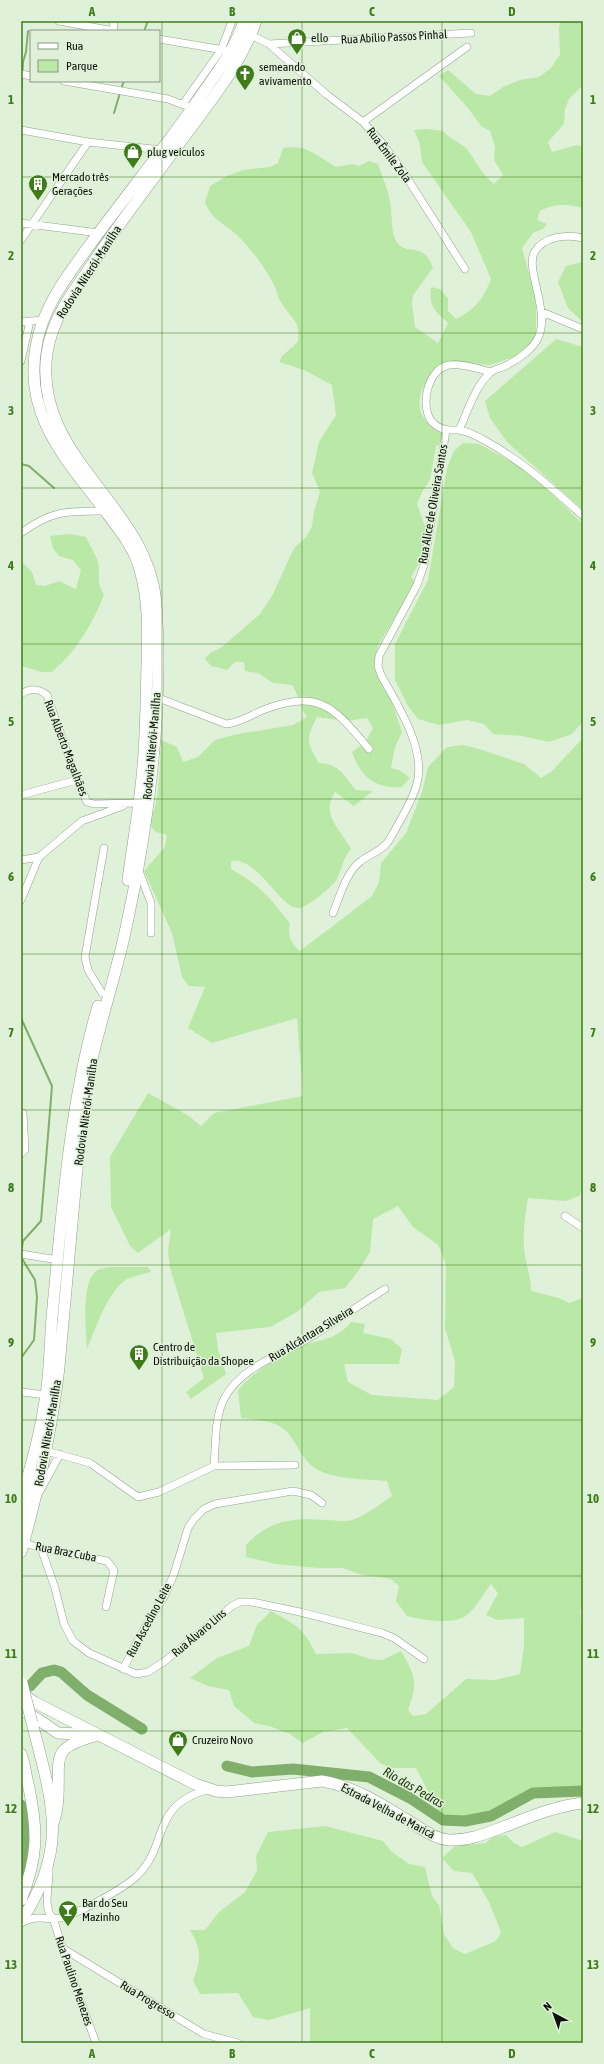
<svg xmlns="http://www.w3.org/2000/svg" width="604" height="2064" font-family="'Asap Condensed',sans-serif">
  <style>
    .green { fill: #bae8a6 }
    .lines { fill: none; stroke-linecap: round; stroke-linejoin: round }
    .stream { stroke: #80af6b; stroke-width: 2 }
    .river { stroke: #80af6b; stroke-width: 11 }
    .minor-casing { stroke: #93a28d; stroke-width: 8 }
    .primary-casing { stroke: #93a28d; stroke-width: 12 }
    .trunk-casing { stroke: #93a28d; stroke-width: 12 }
    .minor { stroke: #fff; stroke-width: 7 }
    .primary { stroke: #fff; stroke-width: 11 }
    .trunk { stroke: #fff; stroke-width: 11 }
    .trunk-bridge-casing { stroke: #93a28d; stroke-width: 12; stroke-linecap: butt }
    .trunk-bridge { stroke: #fff; stroke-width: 11 }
    .grid { fill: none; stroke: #3e7c19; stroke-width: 1; stroke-opacity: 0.55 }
    .labels { text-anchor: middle; stroke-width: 3; stroke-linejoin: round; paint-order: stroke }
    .street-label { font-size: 12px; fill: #0c110a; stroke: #e0f1d9 }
    .poi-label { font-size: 12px; fill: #0c110a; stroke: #e0f1d9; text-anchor: start }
    .water-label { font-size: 13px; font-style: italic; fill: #1c3a0a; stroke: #e0f1d9 }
    .neatline { fill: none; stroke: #3e7c19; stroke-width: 1.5 }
    .grid-label { font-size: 13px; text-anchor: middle; font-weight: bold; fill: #3e7c19 }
  </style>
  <rect width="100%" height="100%" fill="#e0f1d9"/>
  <path class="green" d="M561,21H583V85L569,99L565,109L564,124L548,142L552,152L577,145L583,147V208C567,204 555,203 540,211L537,220L547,224L543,229L533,233L522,248L536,299V340L514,357L490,365L455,361L436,367C425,383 411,402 426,421C432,427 434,431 443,433L439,445L436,446L430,480L423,490L417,504L426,529L419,563L411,577L416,582L378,646L375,659L379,677L391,699L402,732L395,747L391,768L399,770L410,778L402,787C375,789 361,777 352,752L366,741L373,728L367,718L347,721L317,717C306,739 306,742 319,763C340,764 343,775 356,790L373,791L354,806L335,792C320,814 341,830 351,849C343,858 342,868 337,879C333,886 307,908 299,908C280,909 258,856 231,861V869C260,885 269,897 290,923C287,935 291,943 300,951L372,896L379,882L381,863L406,833L422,792L428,767L447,747L463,745L479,749L524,764L541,778L551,772L583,738V1188L579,1196L566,1201L528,1198C525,1214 523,1231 524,1248C525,1262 531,1276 531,1291L559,1298L569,1303L583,1298V1602L580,1611L583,1634V1787L542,1788L491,1816L465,1821L443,1820L416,1768H391L380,1763L347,1728L323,1732L303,1743L290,1734L272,1727L254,1723L234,1706L229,1690L208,1686L190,1678L217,1658L249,1646L257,1625L271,1611C296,1625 303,1627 316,1654L352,1653L370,1659L382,1660L401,1651C416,1677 418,1682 408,1710L413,1716L426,1714L466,1679L495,1680L520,1674L524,1645V1618L497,1620L486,1615L498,1593L491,1584C483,1594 478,1605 468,1614C456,1626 422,1620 407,1616L396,1601L399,1586L391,1579L359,1574L343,1568H318L276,1564L246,1557V1545C270,1519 294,1518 327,1520C335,1520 345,1522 352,1520C366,1515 379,1505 392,1496L387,1481C366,1479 329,1480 312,1466C302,1458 297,1445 289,1434C278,1420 257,1420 241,1418L238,1390C253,1372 276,1358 296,1348C318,1338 334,1343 351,1322L365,1324L363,1333L391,1339L402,1349L399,1364H344L348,1382L372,1395L438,1400L454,1387L455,1361L445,1328L446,1264L438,1245L413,1227L398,1206L373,1219L370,1252L359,1270L345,1288L319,1292L297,1312L270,1327L216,1333L218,1350L226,1374L191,1399L186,1392L204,1378L170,1268L168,1251L171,1229L138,1253L130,1246L111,1207L110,1157L148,1093L189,1116L201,1126L214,1113L303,1096L297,1018L212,1043L188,1028L205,987L189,986L182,977L172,933L144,871L165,847L167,835L156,832L149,824C161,797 159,770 161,740L177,747L183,762L198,757L215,740L238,734L293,725L307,717C299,706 299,695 292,685L273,683L258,673L245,671L244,662H235L227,670L211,666L205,659L210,653L222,647L260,614L272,596L294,548L307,536L312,526L314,512L320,492L312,473L319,442L336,415L332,385L304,370L279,362L282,356L298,342C301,318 289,318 279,299C277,295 277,289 274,285C265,267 251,249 237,235C223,222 214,222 205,203L210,186L227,176L243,170L270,167L278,163L283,148C305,143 318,156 336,167L352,164L359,166L369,161L378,164C382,176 388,189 390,202C392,211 391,231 395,239C405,259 422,238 433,268L413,295L412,303L415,327L438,343L448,323C434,309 429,308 431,287L440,289L448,298V311L456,319C476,309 483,299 491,279L471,232L422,162L420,144L414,130L427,129L443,131C450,139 459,142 466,148C476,160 481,174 494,184L503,175L494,160L495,147L490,131L481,126L468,108L439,76L448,70L476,94L490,96L503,87L520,80L539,77L550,69L560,55L559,27Z
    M583,262V322L568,308L558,282L566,266Z
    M556,339L583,347V510L507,442L490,418L485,401Z
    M463,443L479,444L528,471L583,524V721L572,734L549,742L522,736L493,734L484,724L467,720L439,725L418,719L408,706L395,680V644L428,580L447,468L454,451Z
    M70,534L86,537C88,542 98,559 98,562C101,577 95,578 104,595C93,623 76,652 52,672H42L21,666V561L32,572L36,585L45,586L59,581L76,589L81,570L73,560L59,556L53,548L50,536Z
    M110,1267H148L151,1272C143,1274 134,1276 127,1279C108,1290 95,1330 87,1349C86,1331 81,1285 95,1272C99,1268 105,1268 110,1267Z
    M325,1826L383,1841L391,1851L409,1864L425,1867L432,1896L439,1905L444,1934L453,1948L465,1954L496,1941L501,1932L489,1902L472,1873L454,1871L442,1858L455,1846L486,1843L494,1836L506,1835L514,1843L522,1847L555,1832L583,1841V2043H310V2008L269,2020L253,2017L238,1993L200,1994L193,1981C201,1959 202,1951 190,1930H205L219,1912L245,1892L257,1871L256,1856L268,1832Z"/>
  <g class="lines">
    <path class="stream" d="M144,31L148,21
      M121,89L124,81
      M21,100L23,62L26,52L28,31
      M114,113L120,93
      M21,464L29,466L54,488
      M21,1018L52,1086L41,1221L23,1241L21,1252
      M21,1257L35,1280L37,1297L34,1340L21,1358"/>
    <path class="river" d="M30,1686L42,1673L54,1670L61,1672L87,1695L142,1729
      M227,1766L252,1772L293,1769L369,1777L410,1798L443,1820L465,1821L491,1816L533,1793L583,1791
      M21,1805L26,1844L21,1872"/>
    <g class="minor-casing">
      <path id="minor" d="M59,21L114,31
        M113,31L114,21
        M251,35L269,44L326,94L363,122L383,144L402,170L465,269
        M159,39L224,50
        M269,44L471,33
        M21,74L31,76
        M64,81L168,99L192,108
        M183,104L221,50L232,21
        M363,122L467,47
        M21,130L88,142L162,150
        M21,223L99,233
        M21,240L88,142
        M542,312L583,329
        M21,322L43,320
        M21,361L30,321
        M491,372C479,369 462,363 449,365C427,369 419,408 433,423C442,431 448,430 458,430C467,431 477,436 484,440C521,460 552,488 583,516
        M459,430C468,411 475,386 491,372C495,369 501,368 505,366C516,361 534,349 539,336C549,310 526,270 534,253C543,236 567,234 583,238
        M21,533C53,510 67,511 106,511
        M21,694C30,688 38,688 47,695L77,780L87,802L94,804L139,803
        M156,697L226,724C239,723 251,715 263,710C321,688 335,709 369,749
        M21,795L77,780
        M21,860L39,857
        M138,868L151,903V933
        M21,900L39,857L82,821L123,806
        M333,913C340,896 346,872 361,861C371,853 379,853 388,842C398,824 410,806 416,787C428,751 398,706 381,675L378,666L379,656L417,585L424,565L446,431
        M102,993L88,970L85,957L104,848
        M21,1154L25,1150L23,1113
        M565,1216L583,1228
        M21,1254L58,1260
        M21,1392L46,1395
        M46,1451L90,1463L138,1497L159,1492L214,1466C216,1444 214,1417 225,1397C243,1365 284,1354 314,1335C338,1320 361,1304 385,1289
        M214,1466L295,1465
        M40,1491L60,1454
        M24,1543L41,1548L107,1561L114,1570L106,1607
        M41,1548L55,1588L64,1624L73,1641L89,1653L136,1674L148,1672L165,1661L232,1606L240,1602H252L300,1612L382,1633L394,1638L424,1659
        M123,1669L144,1629L164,1597L174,1574L188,1528L194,1519L204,1509L215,1504L293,1491L311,1495L322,1503
        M49,1869C50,1883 42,1909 53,1918
        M53,1918L70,1972L96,2043
        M21,1923C37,1914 44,1920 59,1918C77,1915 124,1888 137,1876C170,1844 149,1805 210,1789
        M62,1948L204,2034L238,2043"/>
    </g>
    <g class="primary-casing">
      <path id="primary" d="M21,1521L36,1476
        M21,1692L34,1702L195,1784L216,1791L227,1792L322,1781C352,1786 378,1802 404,1818C418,1826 432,1838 448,1840C466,1841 482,1835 498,1829C525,1819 554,1806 583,1803
        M54,1821C56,1813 58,1805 58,1797C60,1757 50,1748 95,1736"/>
    </g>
    <g class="trunk-casing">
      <path id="trunk" d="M128,880C133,842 140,804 143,766C146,732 146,699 147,665C148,633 149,601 140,570C135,550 122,533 109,516C70,463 23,419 36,347C42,308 67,276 89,246C125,197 164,149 198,100C215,75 235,50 244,21
        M21,1498C32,1465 41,1430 46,1395C50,1369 50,1343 52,1317C62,1213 69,1106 98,1006
        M21,1552C38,1491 52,1431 59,1367C65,1305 70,1242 76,1179C80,1146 81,1113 87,1081C97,1032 113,985 124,937C148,829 164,714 156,603C148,504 32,458 47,353C52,319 72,293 91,266C121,220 155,177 187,133C214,97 241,63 256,21
        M21,1710L36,1718L58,1733L98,1735
        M21,1754C25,1765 26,1777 29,1788C38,1832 38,1857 21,1900
        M21,1921C70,1848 52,1801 32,1723"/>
    </g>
    <use href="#minor" class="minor"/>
    <use href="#primary" class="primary"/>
    <use href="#trunk" class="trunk"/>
    <g class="trunk-bridge-casing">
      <path id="trunk-bridge" d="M22,1683L32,1723"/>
    </g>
    <use href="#trunk-bridge" class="trunk-bridge"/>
  </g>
  <path class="grid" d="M162,21V2043M302,21V2043M442,21V2043M21,177H583M21,333H583M21,488H583M21,644H583M21,799H583M21,954H583M21,1110H583M21,1265H583M21,1420H583M21,1576H583M21,1731H583M21,1887H583"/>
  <defs>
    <g id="shop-pin" transform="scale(1)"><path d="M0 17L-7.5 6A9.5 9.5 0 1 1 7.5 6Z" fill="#3e7c19" stroke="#e0f1d9"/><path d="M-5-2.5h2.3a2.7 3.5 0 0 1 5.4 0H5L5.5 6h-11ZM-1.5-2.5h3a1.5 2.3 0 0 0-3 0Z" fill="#fff"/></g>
    <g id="church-pin" transform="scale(1)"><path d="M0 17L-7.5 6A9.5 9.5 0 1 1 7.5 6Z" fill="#3e7c19" stroke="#e0f1d9"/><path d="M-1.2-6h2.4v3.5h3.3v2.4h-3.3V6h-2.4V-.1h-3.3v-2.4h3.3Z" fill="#fff"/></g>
    <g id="building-pin" transform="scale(1)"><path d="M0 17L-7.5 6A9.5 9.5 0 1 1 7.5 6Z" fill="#3e7c19" stroke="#e0f1d9"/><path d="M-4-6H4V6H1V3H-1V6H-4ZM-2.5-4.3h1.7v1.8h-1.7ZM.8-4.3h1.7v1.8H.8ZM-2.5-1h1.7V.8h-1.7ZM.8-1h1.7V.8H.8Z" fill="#fff"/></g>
    <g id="bar-pin" transform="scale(1)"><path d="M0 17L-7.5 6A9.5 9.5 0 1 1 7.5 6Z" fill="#3e7c19" stroke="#e0f1d9"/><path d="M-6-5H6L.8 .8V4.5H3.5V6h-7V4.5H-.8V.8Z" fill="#fff"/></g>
  </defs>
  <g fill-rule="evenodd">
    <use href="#shop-pin" x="297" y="38"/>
    <use href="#church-pin" x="245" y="74"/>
    <use href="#shop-pin" x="133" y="152"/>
    <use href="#building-pin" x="38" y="184"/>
    <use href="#building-pin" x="139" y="1354"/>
    <use href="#shop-pin" x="178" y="1740"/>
    <use href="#bar-pin" x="68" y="1910"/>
  </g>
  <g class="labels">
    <g class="street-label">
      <text transform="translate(394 37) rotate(-3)" y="4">Rua Abílio Passos Pinhal</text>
      <text transform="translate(389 155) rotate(53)" y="4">Rua Êmile Zola</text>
      <text transform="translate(89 272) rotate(-57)" y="4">Rodovia Niterói-Manilha</text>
      <text transform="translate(433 504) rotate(-80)" y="4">Rua Alice de Oliveira Santos</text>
      <text transform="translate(152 746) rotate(-85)" y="4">Rodovia Niterói-Manilha</text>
      <text transform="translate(66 748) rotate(69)" y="4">Rua Alberto Magalhães</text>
      <text transform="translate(86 1112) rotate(-82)" y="4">Rodovia Niterói-Manilha</text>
      <text transform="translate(311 1334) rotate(-31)" y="4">Rua Alcântara Silveira</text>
      <text transform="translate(48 1433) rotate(-80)" y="4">Rodovia Niterói-Manilha</text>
      <text transform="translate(66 1552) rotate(11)" y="4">Rua Braz Cuba</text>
      <text transform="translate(149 1620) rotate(-62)" y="4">Rua Ascedino Leite</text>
      <text transform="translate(199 1633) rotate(-40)" y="4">Rua Álvaro Lins</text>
      <text transform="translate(388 1811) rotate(28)" y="4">Estrada Velha de Maricá</text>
      <text transform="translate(74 1981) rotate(71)" y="4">Rua Paulino Menezes</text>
      <text transform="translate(148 2000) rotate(31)" y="4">Rua Progresso</text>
    </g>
    <g class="poi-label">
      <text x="311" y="42">ello</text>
      <text x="259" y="71">semeando<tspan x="259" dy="14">avivamento</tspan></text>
      <text x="147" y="156">plug veículos</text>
      <text x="52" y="181">Mercado três<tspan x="52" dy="14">Gerações</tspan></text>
      <text x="153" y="1351">Centro de<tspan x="153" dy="14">Distribuição da Shopee</tspan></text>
      <text x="192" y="1744">Cruzeiro Novo</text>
      <text x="82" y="1907">Bar do Seu<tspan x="82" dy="14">Mazinho</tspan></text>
    </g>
    <g class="water-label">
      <text transform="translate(414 1787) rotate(30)" y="5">Rio das Pedras</text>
    </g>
  </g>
  <rect width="604" height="2064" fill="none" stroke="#e0f1d9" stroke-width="44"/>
  <rect x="30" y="30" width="130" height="52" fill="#e0f1d9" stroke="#8b9786"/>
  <rect x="38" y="43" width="20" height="6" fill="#ffffff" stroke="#8b9786"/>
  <text x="66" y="50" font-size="12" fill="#0c110a">Rua</text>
  <rect x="38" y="60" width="20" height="12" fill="#bae8a6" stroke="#8b9786"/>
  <text x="66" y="70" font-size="12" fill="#0c110a">Parque</text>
  <g transform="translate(554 2014) rotate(319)" stroke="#e0f1d9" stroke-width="3" paint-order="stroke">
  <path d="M0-3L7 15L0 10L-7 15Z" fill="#0c110a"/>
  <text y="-6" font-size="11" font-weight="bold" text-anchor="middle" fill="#0c110a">N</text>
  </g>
  <rect x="22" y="22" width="560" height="2020" class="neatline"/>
  <g class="grid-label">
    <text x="92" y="16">A</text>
    <text x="232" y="16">B</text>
    <text x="372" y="16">C</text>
    <text x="512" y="16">D</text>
    <text x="11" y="104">1</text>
    <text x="593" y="104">1</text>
    <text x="11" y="260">2</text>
    <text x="593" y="260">2</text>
    <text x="11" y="415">3</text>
    <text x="593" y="415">3</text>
    <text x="11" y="570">4</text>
    <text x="593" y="570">4</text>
    <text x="11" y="726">5</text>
    <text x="593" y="726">5</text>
    <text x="11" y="881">6</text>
    <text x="593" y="881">6</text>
    <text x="11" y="1037">7</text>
    <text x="593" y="1037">7</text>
    <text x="11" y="1192">8</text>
    <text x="593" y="1192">8</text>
    <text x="11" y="1347">9</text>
    <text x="593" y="1347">9</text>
    <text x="11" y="1503">10</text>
    <text x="593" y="1503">10</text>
    <text x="11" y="1658">11</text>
    <text x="593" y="1658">11</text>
    <text x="11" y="1813">12</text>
    <text x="593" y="1813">12</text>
    <text x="11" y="1969">13</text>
    <text x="593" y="1969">13</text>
    <text x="92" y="2058">A</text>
    <text x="232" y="2058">B</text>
    <text x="372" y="2058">C</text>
    <text x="512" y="2058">D</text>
  </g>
</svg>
